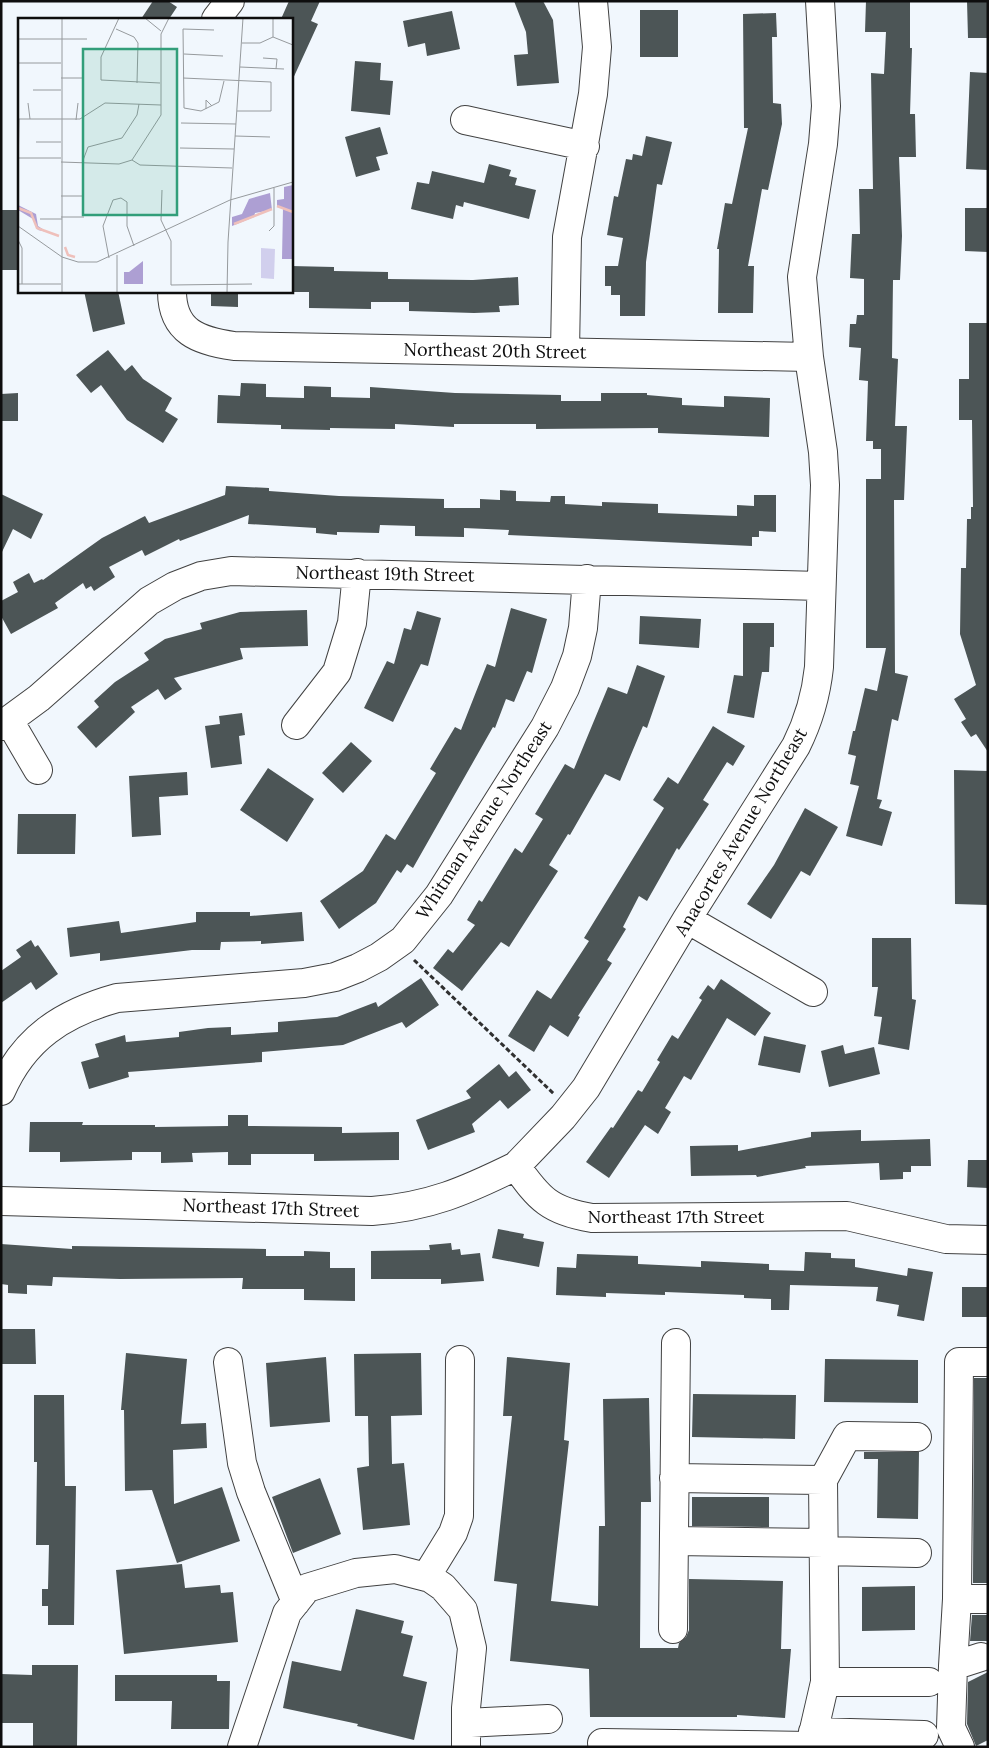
<svg xmlns="http://www.w3.org/2000/svg" width="989" height="1748" font-family="Lora,serif">
  <style>
    .building { fill: #4c5556 }
    .lines { fill: none; stroke-linecap: round; stroke-linejoin: round }
    .minor-casing { stroke: #414141; stroke-width: 30 }
    .path { stroke: #303030; stroke-width: 3; stroke-dasharray: 5 2.5; stroke-linecap: butt }
    .minor { stroke: #fff; stroke-width: 28 }
    .labels { text-anchor: middle; stroke-width: 5; stroke-linejoin: round; paint-order: stroke }
    .street-label { font-size: 18px; fill: #0e0e0e; stroke: #fff }
    .inset-river { fill: none; stroke: #efc0bb; stroke-width: 2.5 }
    .inset-road { fill: none; stroke: #969a9d; stroke-width: 1 }
    .view { fill: #329e7a; fill-opacity: 0.15; stroke: #329e7a; stroke-width: 2.5 }
    .inset-edge { fill: none; stroke: #0e0e0e; stroke-width: 2.5 }
  </style>
  <rect width="100%" height="100%" fill="#f1f7fd"/>
  <path class="building" d="M153,1H168L177,7L169,19H141Z
    M289,1H320L311,21L318,24L291,83V19H281Z
    M514,1H543L553,20L559,83L517,86L514,55L528,54L526,32Z
    M866,1H910V48H912L910,114H915L916,157H899L902,236L900,280H893L892,358L898,359L895,426H907L904,500H894L895,673L908,676L898,721L892,719L877,799L882,800L879,808L892,812L882,846L846,836L859,786L850,784L856,756L848,754L853,731H855L865,688L877,691L886,648H866V479H881V449H873V441H866L868,381L859,380L861,348L849,347L850,324H856L857,315H864V279L850,278L852,234H860L859,189H873L871,73L884,74L886,32H865Z
    M967,1H988V38H968Z
    M640,10H678V57H640Z
    M452,11L460,49L427,56L425,43L408,47L403,21Z
    M776,13L777,37H772L773,103L781,104L782,124L768,190L762,189L748,266H754L753,313H718L719,249H717L725,203L732,204L748,128H744L743,14Z
    M355,61L381,63L380,80L393,81L390,115L351,111Z
    M970,72L988,73V170L966,169Z
    M380,127L388,154L376,157L380,170L356,177L345,137Z
    M646,136L672,142L662,185L657,184L646,262L645,316H620V295H611V286H605V266H618L623,238L607,235L614,196L618,197L626,159L632,160L633,154L642,156Z
    M489,164L511,170L509,176L517,178L515,185L536,190L529,219L464,202L463,207L456,205L453,219L411,209L417,182L429,184L432,171L484,183Z
    M965,208H988V252L965,251Z
    M1,210H19V270H1Z
    M291,266L334,267V271L388,272V279L473,280L518,277L519,305L499,306L500,312L474,313L409,311V302H371V309L309,308V292H291Z
    M84,291H118L125,324L93,332Z
    M211,291H238V307L211,306Z
    M969,323H988V752L976,734L971,737L961,722L966,719L954,699L976,685L960,634L961,568H966L967,519H971V507H973L972,420H959V379H969Z
    M108,350L125,371L132,365L143,379L172,398L165,411L178,419L163,443L127,420L101,385L91,393L76,375Z
    M241,383L266,384V397L304,398V386L331,387V397L370,398V387L455,393L561,395V401H601V393H647V395L682,398V405L724,407V396L770,398L769,437L658,433V428L536,429V424H454V427L395,424V429L330,428V430L281,429V425L217,423L218,395L240,396Z
    M18,393V421H1V394Z
    M226,486L269,488V491L339,496L444,499V508H480V499L500,500V490L516,491V501L550,502L551,496H565V504L602,506V502L658,504V513L737,516V505L754,506V495H776V532L759,531V537H752V546L508,535L509,530L464,528V537L415,536V526L380,525L379,533L337,532V535L316,533V528L248,524L249,515L180,541L179,539L145,556L142,550L109,567L115,577L94,591L91,586L86,589L83,583L55,603L58,608L11,634L1,616V601L18,592L13,582L29,573L34,583L42,579L43,580L102,538L145,516L149,523L225,495Z
    M1,494L43,514L31,539L13,529L1,554Z
    M511,608L547,619L532,673L527,671L514,702L506,699L495,728L493,727L413,868L407,864L401,873L397,870L376,903L339,929L320,901L363,871L386,834L395,840L436,773L430,769L455,727L461,730L487,664L495,667Z
    M307,610L308,646L240,648L243,659L174,678L182,689L165,700L158,689L131,707L135,712L96,748L77,727L99,707L94,701L115,682L149,660L144,653L165,639L202,629L200,623L240,612Z
    M417,611L441,618L428,666L421,664L393,722L364,708L387,661L394,664L404,628L411,630Z
    M640,616L701,619L699,648L639,644Z
    M743,623H774V647H770L769,672H762L754,718L727,713L734,675L743,676Z
    M637,665L665,676L647,728L643,726L620,781L605,774L570,835L568,834L549,865L558,871L509,947L501,942L462,991L433,968L448,949L453,953L475,925L467,920L479,900L482,902L515,848L522,853L543,819L535,814L565,764L574,769L608,687L627,694Z
    M242,713L245,735L239,736L242,764L211,768L205,726L220,724L219,716Z
    M713,726L745,746L733,766L727,762L703,800L709,804L679,850L677,848L647,901L639,896L623,927L626,929L607,960L612,963L578,1016L580,1017L568,1037L550,1025L534,1052L508,1036L537,990L551,999L589,941L584,938L664,808L653,800L668,777L678,784Z
    M351,742L372,761L343,793L322,773Z
    M268,768L314,799L287,842L240,810Z
    M954,770L988,771V905L955,904Z
    M187,772L188,795L159,797L161,835L132,837L129,776Z
    M805,808L838,827L810,876L801,871L771,919L747,904L774,865Z
    M18,814H76L75,854H17Z
    M196,912H250V916L302,912L304,941L261,944V941L221,942L220,950H192L100,961V953L70,957L67,928L119,921L121,933L196,922Z
    M872,938H911L912,999L916,1000L909,1050L878,1044L882,1017L874,1016L878,987H872Z
    M31,940L35,947L38,945L58,974L36,990L31,982L1,1003V971L21,957L16,950Z
    M421,978L439,1005L406,1028L402,1022L343,1045L262,1052V1062L128,1072L129,1077L89,1089L81,1062L99,1057L95,1044L125,1035L126,1042L179,1037V1032L208,1028L231,1027V1035L278,1032V1022L337,1017L376,1002L378,1007Z
    M721,979L771,1013L755,1036L727,1018L691,1080L684,1076L665,1108L671,1112L658,1134L645,1125L609,1178L586,1162L611,1127L613,1128L638,1090L642,1092L660,1062L657,1060L672,1035L678,1039L702,1000L699,998L708,985L714,990Z
    M764,1036L806,1045L800,1073L758,1065Z
    M843,1045L845,1054L874,1047L880,1074L829,1087L821,1051Z
    M499,1064L509,1077L516,1071L531,1090L508,1109L500,1100L472,1124L475,1132L428,1150L416,1120L471,1098L466,1091Z
    M228,1115H248V1126L342,1127V1133L399,1132V1160L314,1161V1154H251V1165H228V1152L192,1153L193,1162L161,1163V1152H132V1160L60,1162V1152H29L30,1122H83L82,1125H155V1127L228,1126Z
    M861,1130V1141L930,1139L931,1166H911V1172H903V1179L880,1180L879,1163L805,1166L806,1168L757,1177L756,1175L691,1176L690,1146L738,1145V1151L811,1137V1132Z
    M968,1160H988V1188L967,1187Z
    M498,1229L524,1234L523,1238L544,1242L539,1267L492,1258Z
    M451,1243L452,1250L460,1249L461,1255L480,1253L484,1281L441,1284V1279H371V1251L430,1250L429,1245Z
    M1,1244L72,1249V1246L266,1249V1256H304V1251L330,1252V1268H355V1301L304,1300V1289H242L243,1278L120,1279L53,1277L52,1286L27,1285V1294L8,1293V1285L1,1284Z
    M805,1252L831,1253V1258L855,1259V1267L907,1276L908,1268L933,1272L924,1321L897,1316L899,1305L876,1301L878,1287L790,1285L789,1310H771V1299L744,1298V1295L665,1292V1295L606,1293V1297L556,1295L557,1267L576,1268L577,1254L638,1256V1264L701,1267V1261L769,1264V1270L804,1271Z
    M962,1287H988V1317H962Z
    M1,1329H35L36,1364H1Z
    M126,1353L187,1359L181,1424L206,1423L207,1448L173,1450L174,1504L222,1487L240,1541L177,1563L152,1490L125,1491L124,1410H121Z
    M421,1353L422,1415L391,1416L392,1464L404,1463L410,1525L363,1530L357,1468L369,1466L368,1416H355L354,1354Z
    M326,1357L330,1422L270,1427L266,1363Z
    M507,1357L570,1363L564,1440L569,1441L551,1601L598,1606L599,1526H605L603,1399L649,1398L651,1502H641L640,1648H678L679,1643L686,1637L689,1630V1579L783,1581L781,1649H791L785,1718L737,1715V1717H590L589,1669L510,1661L517,1584L494,1581L512,1416H503Z
    M825,1359L918,1360V1403L824,1402Z
    M974,1378H988V1583H973Z
    M693,1394L796,1395L795,1439L692,1437Z
    M34,1395H64L65,1486H76L74,1625H48V1606H42V1589H48L49,1545H36L37,1462H34Z
    M864,1452H919L918,1519L877,1518L878,1459H864Z
    M320,1478L341,1534L293,1553L272,1497Z
    M692,1497H769V1527L692,1526Z
    M182,1564L185,1588L220,1585L221,1593L233,1592L238,1642L124,1654L116,1570Z
    M915,1586V1630L862,1631V1587Z
    M356,1609L404,1621L401,1633L413,1636L403,1676L427,1682L414,1740L357,1726L358,1724L283,1708L292,1661L341,1671Z
    M972,1615H988V1641H970Z
    M32,1665H78L77,1747H33V1723H1V1674L32,1675Z
    M988,1672V1740L976,1746L967,1724L968,1682Z
    M115,1675H217V1681H230L229,1729H171L172,1701H115Z"/>
  <g class="lines">
    <g class="minor-casing">
      <path id="minor" d="M216,19L230,1
        M465,120L585,146
        M172,291C172,332 199,341 234,346L809,357
        M565,352L567,237L593,94L597,47L593,1
        M10,722L38,770
        M296,725L337,672L352,623L357,573
        M1,726L39,698L149,601L175,586L201,576L231,571L821,586
        M687,919L813,992
        M1,1091C24,1038 63,1013 117,998L304,983L335,977L358,968L379,957L403,940L439,895L545,727L565,688L577,656L583,628L587,579
        M516,1166L563,1117L586,1088L687,919L796,746C809,720 816,696 819,667L825,485L823,452L809,357L802,277L823,144L826,106L820,1
        M1,1201L372,1211C429,1207 465,1191 516,1166C539,1199 550,1211 592,1218L847,1216L946,1239L988,1240
        M228,1362L242,1463L251,1492L296,1602
        M988,1362H959L957,1599H988
        M674,1478L823,1480
        M674,1541L824,1543
        M824,1551L917,1553
        M426,1577L453,1533L459,1516L460,1360
        M673,1629L676,1343
        M953,1666L957,1599
        M825,1682H929
        M466,1723L548,1719
        M813,1732L924,1735
        M602,1743L810,1746
        M242,1747L287,1613L307,1588L356,1573L395,1569L430,1578L443,1587L463,1610L472,1648L466,1708V1747
        M810,1747L825,1682L823,1480L847,1436L917,1437
        M960,1747L951,1728L953,1666L981,1657"/>
    </g>
    <path class="path" d="M414,960L554,1094"/>
    <use href="#minor" class="minor"/>
  </g>
  <g class="labels">
    <g class="street-label">
      <text transform="translate(495 351) rotate(1)" y="6">Northeast 20th Street</text>
      <text transform="translate(385 574) rotate(1)" y="6">Northeast 19th Street</text>
      <text transform="translate(484 820) rotate(-57)" y="6">Whitman Avenue Northeast</text>
      <text transform="translate(741 832) rotate(-59)" y="6">Anacortes Avenue Northeast</text>
      <text transform="translate(271 1208) rotate(2)" y="6">Northeast 17th Street</text>
      <text x="676" y="1223">Northeast 17th Street</text>
    </g>
  </g>
  <g transform="translate(18 18)">
    <rect width="275" height="275" fill="#f1f7fd"/>
    <path d="M275,167V241H264L265,190L259,189V182L266,181V169ZM252,175L254,192L237,195L236,199L214,208V199L224,196L231,181ZM0,187L18,196L20,208L29,214L20,212L15,201L0,192ZM125,243V266H106V254H111Z" fill="#ad9fd3"/>
    <path d="M243,230L257,231L256,261L243,260Z" fill="#d1cfed"/>
    <path class="inset-river" d="M259,188L275,194M0,190L13,195L19,210L41,218M216,206L254,191M47,229L50,237L57,239"/>
    <path class="inset-road" d="M101,0L83,39V62L142,65M127,0L143,13M98,11L116,19L120,25L119,65M165,11L166,90L183,93L201,84L206,63M165,11L196,12M255,19L275,27M255,19V0M0,21H69M224,25H242L255,19M166,36L205,38M245,40L259,41L258,51M0,45H43M222,49L266,51M43,60H65M165,60L253,64V93H219M15,72H43M10,85L12,101M188,91V82L194,88M0,101H62L87,85L143,87M58,102L60,85M163,105L218,106M217,118L252,119M18,124H43M162,130L216,131M0,140H43M114,142L143,97V16L151,0M43,144L101,146L114,142L122,147L214,150M64,145L70,129L104,120L119,97L121,86M0,154L1,101M144,172L143,202L153,223V267L234,266M43,178H65V163M43,199H66M22,201H44M0,208L44,239L60,244H79L212,182L275,164M251,213L256,208V170M0,222L4,230V266M91,240L85,208L95,182L103,180L109,184V208L116,228M0,266H43M44,275V0M99,275V237M209,275L210,224L225,0"/>
    <path class="view" d="M65,31H159V197H65Z"/>
    <rect width="275" height="275" class="inset-edge"/>
  </g>
  <rect width="989" height="1748" fill="none" stroke="#0e0e0e" stroke-width="5"/>
</svg>
